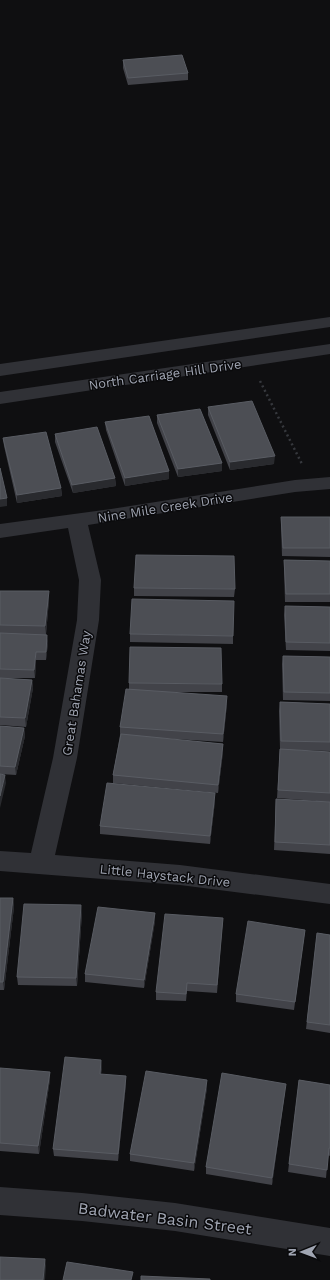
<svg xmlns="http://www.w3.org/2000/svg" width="330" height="1280" font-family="'Work Sans',sans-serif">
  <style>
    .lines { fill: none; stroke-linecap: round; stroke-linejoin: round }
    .path { stroke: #36383d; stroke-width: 2.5; stroke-dasharray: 2 3; stroke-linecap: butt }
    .minor { fill: #303136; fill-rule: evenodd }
    .tertiary { fill: #303136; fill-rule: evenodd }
    .wall { fill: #424349 }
    .shaded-wall { fill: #292a2e }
    .building { fill: #4c4e54; stroke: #595c63 }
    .labels { text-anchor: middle; stroke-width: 3; stroke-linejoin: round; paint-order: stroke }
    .street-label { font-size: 13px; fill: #a0a5b2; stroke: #0a0a0c }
    .near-street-label { font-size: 16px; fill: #a0a5b2; stroke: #0a0a0c }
  </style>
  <rect width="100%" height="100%" fill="#0f0f11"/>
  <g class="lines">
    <path class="path" d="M260,381L302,464"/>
    <path class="minor" d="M330,477V489L295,492L88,525L101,580L99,620L77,758L55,855L180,865L330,884V904L180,885L0,871V851L31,853L53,758L77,620L79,580L68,528L0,538V524L111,509L295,480Z
      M0,1187L82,1193L175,1203L330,1228V1256L175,1231L82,1221L0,1215Z"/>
    <path class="tertiary" d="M330,317V327L0,376V364Z
      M330,344V354L0,404V392Z"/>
  </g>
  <path class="wall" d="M123,60L188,73V80L128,85L123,68Z
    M208,407L274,464L230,470L208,415Z
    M157,415L222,463V471L178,477L157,423Z
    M105,422L169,471V479L125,486L106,430Z
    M55,434L115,478L116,486L73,493L55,442Z
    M3,438L61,488L62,496L17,503L4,446Z
    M281,517H330V557L282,556L281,525Z
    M284,560L330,561V602H285L284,569Z
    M134,588L235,589L234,597L134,596Z
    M0,591L49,600L46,634L48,643L46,660H36L35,678H0Z
    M285,606L330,607V651L286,650L284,615Z
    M130,634L233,636V644L130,642Z
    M283,656L330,657V701L283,700L282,664Z
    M0,678L32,680L33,688L26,727L0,725Z
    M129,683L222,684V692H174L227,704L223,742L158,738L223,744V752L218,793L113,783V775L120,735V727L129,689Z
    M280,702L330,704V751L290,750L330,752V802L277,798L280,749L279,711Z
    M0,726L24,728L25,736L16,775L0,774Z
    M276,799L330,802V854L274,850Z
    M215,801L210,844L100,834V826Z
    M0,898H13L14,907L4,990H0Z
    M82,913L77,986L18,985L17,977Z
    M223,918L217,993L187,991L186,1001L156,1000V992Z
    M155,921L144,988L85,982V974Z
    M305,930L294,1010L236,1002V994Z
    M317,933L330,935V1033L306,1029Z
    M102,1067L101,1074L126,1084L118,1161L54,1156L53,1149Z
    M0,1068L50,1079L39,1154L0,1151Z
    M299,1080L330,1085V1156L328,1155L326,1178L288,1172Z
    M207,1088L194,1171L130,1161V1154Z
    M285,1091L272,1185L206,1174V1167Z"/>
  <path class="shaded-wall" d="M275,456L274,464L230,470V462Z
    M222,463V471L178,477V469Z
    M169,471V479L125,486V478Z
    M115,478L116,486L73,493L72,485Z
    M61,488L62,496L17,503V495Z
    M7,498V506L0,507V499Z
    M49,591V600L46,634L45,626Z
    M47,635L48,643L46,660V652Z
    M36,652V660L35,678L34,670Z
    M32,680L33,688L26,727L25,718Z
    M227,696V704L223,742V734Z
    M24,728L25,736L16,775L15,767Z
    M223,744V752L218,793V785Z
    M5,775L6,783L0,808V796Z
    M215,793V801L210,844V836Z
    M13,898L14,907L4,990L3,982Z
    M81,905L82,913L77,986L76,978Z
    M155,913V921L144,988V980Z
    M101,1060L102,1067L100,1082V1074Z
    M50,1072V1079L39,1154L38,1146Z
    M126,1076V1084L118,1161V1154Z
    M207,1080V1088L194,1171V1163Z
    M286,1084L285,1091L272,1185V1178Z
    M45,1259L46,1266L45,1280H43Z"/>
  <path class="building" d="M182,55L188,73L128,78L123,60Z
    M252,401L275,456L230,462L208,407Z
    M200,409L222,463L178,469L157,415Z
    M149,416L169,471L125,478L105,422Z
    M97,427L115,478L72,485L55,434Z
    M46,432L61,488L17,495L3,438Z
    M0,468L7,498L0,499Z
    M281,517H330V548H283Z
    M136,555L234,556L235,589L134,588Z
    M284,560L330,561V594H286Z
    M0,591H49L45,626L0,625Z
    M132,599L234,601L233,636L130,634Z
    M285,606L330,607V643L286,642Z
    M0,633L47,635L46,652H36L34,670L0,669Z
    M130,647L221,648L222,684L129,683Z
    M283,656L330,657V693L284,692Z
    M0,678L32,680L25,718L0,717Z
    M126,689L227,696L223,734L120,727Z
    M280,702L330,704V742L281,741Z
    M0,726L24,728L15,767L0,766Z
    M121,734L223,744L218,785L113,775Z
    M280,749L330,752V793L278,790Z
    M0,774L5,775L0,796Z
    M107,783L215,793L210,836L100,826Z
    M276,799L330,802V845L275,842Z
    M0,898H13L3,982H0Z
    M24,904L81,905L76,978L17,977Z
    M98,907L155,913L144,980L85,974Z
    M165,914L223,918L217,985L187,983L186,994L156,992Z
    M248,921L305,930L295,1002L236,994Z
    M317,933L330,935V1025L307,1022Z
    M65,1057L101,1060L100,1074L126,1076L118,1154L53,1149Z
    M0,1068L50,1072L38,1146L0,1143Z
    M146,1071L207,1080L194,1163L130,1154Z
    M222,1073L286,1084L272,1178L206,1167Z
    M299,1080L330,1085V1148H329L327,1170L289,1164Z
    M0,1257L45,1259L43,1280H0Z
    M67,1262L133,1272L131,1280H63Z
    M141,1276L210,1279V1280H141Z"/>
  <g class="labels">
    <g class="street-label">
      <text transform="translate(165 374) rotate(-8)" y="5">North Carriage Hill Drive</text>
      <text transform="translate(165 507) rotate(-9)" y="5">Nine Mile Creek Drive</text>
      <text transform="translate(76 693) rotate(-81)" y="5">Great Bahamas Way</text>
      <text transform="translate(165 875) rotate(6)" y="5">Little Haystack Drive</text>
    </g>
    <g class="near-street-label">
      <text transform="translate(165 1218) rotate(7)" y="6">Badwater Basin Street</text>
    </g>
  </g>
  <g transform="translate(302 1252) rotate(269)" stroke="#0a0a0c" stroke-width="3" paint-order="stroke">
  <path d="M0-3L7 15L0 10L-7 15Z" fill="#a0a5b2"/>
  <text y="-6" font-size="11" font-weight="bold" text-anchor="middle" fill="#a0a5b2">N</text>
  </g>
</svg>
